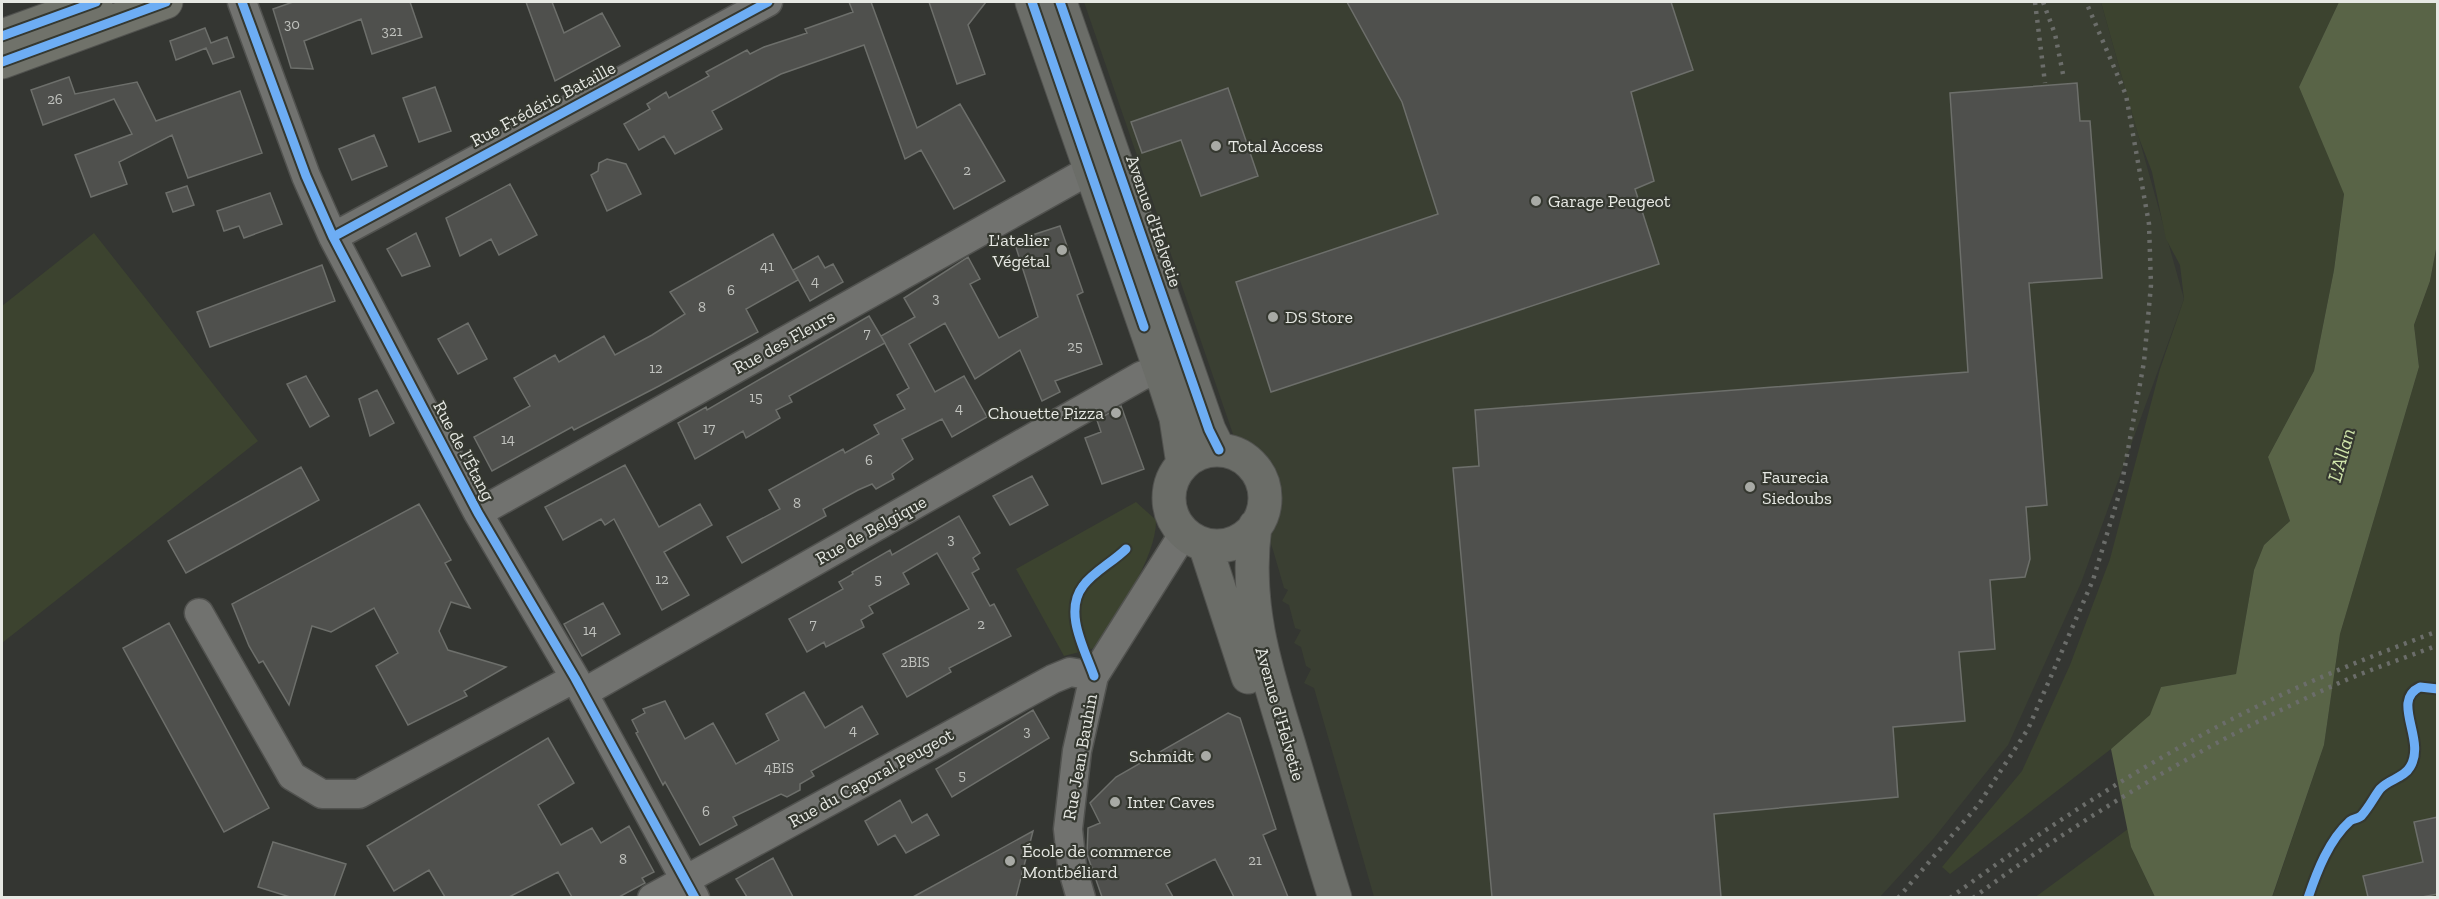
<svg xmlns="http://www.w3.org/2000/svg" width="2439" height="899" font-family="'Zilla Slab',serif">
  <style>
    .built { fill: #3a3f32 }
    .green { fill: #3c432f }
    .water { fill: #596447 }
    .building { fill: #4f504d; stroke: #6d6f6b; stroke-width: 1.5 }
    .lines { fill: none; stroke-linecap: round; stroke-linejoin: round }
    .minor-casing { stroke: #51524f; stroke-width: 31 }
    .secondary-casing { stroke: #51524f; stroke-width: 35 }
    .primary-casing { stroke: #51524f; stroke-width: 35 }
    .minor { stroke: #71726f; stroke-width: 28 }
    .secondary { stroke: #6b6d68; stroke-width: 33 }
    .primary { stroke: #70726a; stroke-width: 33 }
    .rail { stroke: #6b6d6a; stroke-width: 4.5; stroke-dasharray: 3 6; stroke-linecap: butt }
    .cycleway-casing { stroke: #353830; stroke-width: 13 }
    .cycleway { stroke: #6dadf4; stroke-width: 9 }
    .poi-dot { fill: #a8aaa5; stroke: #353830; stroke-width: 2 }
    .labels { text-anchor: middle; stroke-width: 4.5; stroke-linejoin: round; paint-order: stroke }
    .number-label { font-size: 15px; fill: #c0c2be }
    .street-label { font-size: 18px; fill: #e6e8e3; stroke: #353830 }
    .poi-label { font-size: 18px; fill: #e6e8e3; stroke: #353830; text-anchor: start }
    .water-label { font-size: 20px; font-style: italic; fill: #d0e5ab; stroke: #353830 }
  </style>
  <rect width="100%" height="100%" fill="#343632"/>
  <path class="built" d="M1084,2H2101L2184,299L2081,583L2008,745L1934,838L1880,897H1374L1314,688L1304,683L1311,669L1306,666L1301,647L1294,643L1301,630L1295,628L1289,605L1282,601L1288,590L1284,588L1273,550Z"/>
  <path class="green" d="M2101,2H2339L2299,87L2344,193L2334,270L2314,371L2268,457L2290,521L2264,545L2254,570L2236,674L2161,687L2151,715L2111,749L1950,874L1942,867L2022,771L2070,665L2110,559L2160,369L2184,299L2180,265L2166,239L2152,172L2139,138Z
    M94,233L258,441L2,643V306Z
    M2437,244V897L2272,898L2324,745L2340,634L2419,367L2414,325L2430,281Z
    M1136,502L1156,520C1157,557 1116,616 1095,648L1064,656L1016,569Z
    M2128,829L2131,847L2155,897L2034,898Z"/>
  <path class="water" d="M2339,2H2437V244L2430,281L2414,325L2419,367L2340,634L2324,745L2272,897H2155L2131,847L2111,749L2150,715L2161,687L2236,674L2254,570L2264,545L2290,521L2268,457L2314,371L2334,270L2344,194L2299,87Z"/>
  <path class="building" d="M293,2H410L422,37L372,54L361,19L304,41L313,69L291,68L273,9Z
    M526,2H552L564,33L602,13L620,46L555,81Z
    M849,2H871L917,128L960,104L1005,181L954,209L921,150L905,159L864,45L781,74L712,111L722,129L675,154L664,136L639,150L624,124L650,109L647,104L666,92L669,98L709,76L706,72L747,50L750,54L764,47L807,33L805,29L853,12Z
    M929,2H986L968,25L985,74L957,84Z
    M1347,2H1671L1693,70L1631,92L1654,181L1635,189L1659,264L1271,392L1236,282L1438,214L1402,102Z
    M205,28L211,43L227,37L234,57L213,64L206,48L176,60L170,41Z
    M69,77L75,94L137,82L156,121L240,91L262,153L188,178L172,135L119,162L127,184L91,197L75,155L132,134L114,99L43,125L31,90Z
    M2077,83L2080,121H2090L2102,278L2029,283L2047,505L2026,507L2030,559L2025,577L1990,580L1995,649L1959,652L1965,721L1893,727L1898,797L1714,814L1721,897H1492L1453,468L1479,466L1475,410L1968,372L1950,93Z
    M435,87L451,131L419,142L403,98Z
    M1228,88L1258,176L1201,196L1181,140L1142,153L1131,122Z
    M374,135L387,166L352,180L339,149Z
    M607,159L626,164L641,194L607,211L591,175L598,171L599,163Z
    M510,184L537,235L499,255L491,239L460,256L446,218Z
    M187,186L194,205L173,212L166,193Z
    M270,193L282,224L244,238L239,226L224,231L217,211Z
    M1060,226L1083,292L1077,295L1102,364L1055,381L1060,392L1042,401L1020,350L975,379L945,323L909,344L935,392L964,376L987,417L952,437L942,419L902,439L913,459L892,474L894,479L876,489L872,484L858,490L823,509L826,516L742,563L727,537L780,509L769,490L843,449L845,453L879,434L874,425L905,409L897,395L909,388L881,336L915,317L904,298L968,257L980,279L970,284L999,338L1038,317L1014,241Z
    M416,233L430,266L402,276L387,249Z
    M773,234L798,280L746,309L758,332L659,386L574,430L572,427L492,471L474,437L530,406L514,378L555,355L559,362L604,336L615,355L652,335L685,314L670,292Z
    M818,256L825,268L833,264L843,282L810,301L793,270Z
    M322,265L335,301L210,347L197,312Z
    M869,316L885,343L789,396L792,402L776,410L780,418L746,438L743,431L695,459L678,423L706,407L707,410Z
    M468,323L487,359L458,374L438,339Z
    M306,376L329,416L310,427L287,384Z
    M377,390L394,423L370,436L359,399Z
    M1121,406L1144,469L1102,484L1085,438L1101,432L1097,420Z
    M625,465L659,527L700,504L712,525L664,552L689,595L662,610L614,519L605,525L601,519L563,540L545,507Z
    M301,467L319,500L186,573L168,541Z
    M1032,476L1048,505L1010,525L993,496Z
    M419,504L451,560L445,563L470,608L451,602L439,631L448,650L506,667L464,691L467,696L408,725L376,666L398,653L374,608L331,632L312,626L289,705L263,661L259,663L249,646L232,604Z
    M959,516L980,553L973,558L979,569L972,573L990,606L994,604L1011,636L949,668L951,672L907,697L883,654L969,609L937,553L903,573L909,584L869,606L873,613L861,620L864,627L826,647L824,642L807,652L789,619L843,589L839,582L853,574L852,572L890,550L892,555Z
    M603,603L620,634L582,656L564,624Z
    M169,623L269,808L224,832L123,648Z
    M804,692L825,728L862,706L878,734L811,771L814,776L800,784V790L787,797L781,794L733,817L737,825L700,845L665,782L663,785L636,733L638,732L632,720L645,713L643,709L665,701L685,739L713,723L736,764L779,740L766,714Z
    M1033,710L1049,738L952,797L936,769Z
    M1228,713L1240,718L1276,829L1263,835L1288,897H1234L1215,859L1166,884L1173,897H1102L1087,854L1088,828L1100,823L1090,803L1116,777Z
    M548,738L574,783L538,805L561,845L592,828L601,843L629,826L654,872L642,878L645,883L619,897H572L558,872L509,897H445L429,870L394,891L367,846Z
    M900,800L912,823L927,814L939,835L906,853L895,835L878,845L865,821Z
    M2438,817V894L2422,897H2368L2363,876L2423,862L2414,822Z
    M1033,831L1016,897H913Z
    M273,842L346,864L334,897H290L258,887Z
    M773,858L793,897H747L736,879Z"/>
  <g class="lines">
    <g class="minor-casing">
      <path id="minor" d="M242,2L306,176L333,237L478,513L575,678L695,898
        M333,237L768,2
        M478,513L1090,170
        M199,613L292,776L322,794H359L575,678
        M583,693L1141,376L1160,369
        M652,898L1053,679L1070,672L1094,676
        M1081,898L1072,867L1068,829L1077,751L1094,676L1184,533"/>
    </g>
    <g class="secondary-casing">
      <path id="secondary" d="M1032,2L1160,369L1176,418L1183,464
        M1060,2L1209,430L1219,450
        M1169 498a48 48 0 1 1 96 0a48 48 0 1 1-96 0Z
        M1255,526C1244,605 1266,670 1289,745C1304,796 1319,847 1335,898
        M1205,545L1248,677"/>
    </g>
    <g class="primary-casing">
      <path id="primary" d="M2,36L96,2
        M2,62L166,2"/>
    </g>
    <use href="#minor" class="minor"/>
    <use href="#secondary" class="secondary"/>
    <use href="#primary" class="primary"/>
    <path class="rail" d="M2035,2L2045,83
      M2043,2L2055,34L2063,74
      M1898,898L1979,804L2028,729L2093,580L2121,488L2144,362L2151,285L2149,224L2126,95L2086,2
      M1950,898C2046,827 2145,762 2252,709C2312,679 2375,655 2438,631
      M1973,898C2086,814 2211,740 2339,683C2371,669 2405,658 2438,645"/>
    <g class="cycleway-casing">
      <path id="cycleway" d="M242,2L306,176L333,237L478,513L575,678L695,898
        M1032,2L1144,327
        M1060,2L1209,430L1219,450
        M2,36L96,2
        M2,62L166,2
        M333,237L768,2
        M1094,676C1085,650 1063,612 1083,586C1093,572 1113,562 1126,549
        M2308,898C2317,871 2329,840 2350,821C2354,818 2359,819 2362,815C2369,807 2374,797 2380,789C2389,779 2404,778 2410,767C2427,740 2390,701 2420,687L2438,689"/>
    </g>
    <use href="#cycleway" class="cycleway"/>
  </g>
  <g class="poi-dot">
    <circle cx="1216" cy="146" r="6"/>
    <circle cx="1536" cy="201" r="6"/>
    <circle cx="1062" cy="250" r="6"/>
    <circle cx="1273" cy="317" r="6"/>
    <circle cx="1116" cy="413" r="6"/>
    <circle cx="1750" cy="487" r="6"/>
    <circle cx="1206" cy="756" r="6"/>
    <circle cx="1115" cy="802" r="6"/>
    <circle cx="1010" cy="861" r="6"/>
  </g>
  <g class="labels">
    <g class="number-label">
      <text x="292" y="29">30</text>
      <text x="392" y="36">321</text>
      <text x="55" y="104">26</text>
      <text x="967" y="175">2</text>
      <text x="767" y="271">41</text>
      <text x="815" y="286">4</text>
      <text x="731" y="295">6</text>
      <text x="936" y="303">3</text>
      <text x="702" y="312">8</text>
      <text x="867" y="338">7</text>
      <text x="1075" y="351">25</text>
      <text x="656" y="373">12</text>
      <text x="756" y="402">15</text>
      <text x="959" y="413">4</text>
      <text x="709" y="433">17</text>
      <text x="508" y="444">14</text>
      <text x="869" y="465">6</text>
      <text x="797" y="508">8</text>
      <text x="951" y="544">3</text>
      <text x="662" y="584">12</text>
      <text x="878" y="584">5</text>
      <text x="813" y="629">7</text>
      <text x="981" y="629">2</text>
      <text x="590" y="635">14</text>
      <text x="915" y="667">2BIS</text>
      <text x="853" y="735">4</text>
      <text x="1027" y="736">3</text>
      <text x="779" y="773">4BIS</text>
      <text x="962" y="780">5</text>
      <text x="706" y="816">6</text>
      <text x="623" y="864">8</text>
      <text x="1255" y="865">21</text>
    </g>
    <g class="street-label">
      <text transform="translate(543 104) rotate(-28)" y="6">Rue Frédéric Bataille</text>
      <text transform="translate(1154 221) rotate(71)" y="6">Avenue d'Helvetie</text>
      <text transform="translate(784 342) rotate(-29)" y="6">Rue des Fleurs</text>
      <text transform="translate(464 451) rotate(62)" y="6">Rue de l'Étang</text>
      <text transform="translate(871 530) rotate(-29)" y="6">Rue de Belgique</text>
      <text transform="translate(1280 714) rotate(74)" y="6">Avenue d'Helvetie</text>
      <text transform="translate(1080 757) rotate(-80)" y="6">Rue Jean Bauhin</text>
      <text transform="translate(871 778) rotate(-29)" y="6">Rue du Caporal Peugeot</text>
    </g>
    <g class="poi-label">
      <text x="1228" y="152">Total Access</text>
      <text x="1548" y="207">Garage Peugeot</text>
      <text x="1050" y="246" text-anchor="end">L'atelier<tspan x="1050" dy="21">Végétal</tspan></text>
      <text x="1285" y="323">DS Store</text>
      <text x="1104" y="419" text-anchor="end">Chouette Pizza</text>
      <text x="1762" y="483">Faurecia<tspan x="1762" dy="21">Siedoubs</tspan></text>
      <text x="1194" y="762" text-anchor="end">Schmidt</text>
      <text x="1127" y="808">Inter Caves</text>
      <text x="1022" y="857">École de commerce<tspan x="1022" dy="21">Montbéliard</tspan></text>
    </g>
    <g class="water-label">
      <text transform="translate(2341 455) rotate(-74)" y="7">L'Allan</text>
    </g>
  </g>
  <rect width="2439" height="899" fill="none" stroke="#e6e8e3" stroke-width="6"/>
</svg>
